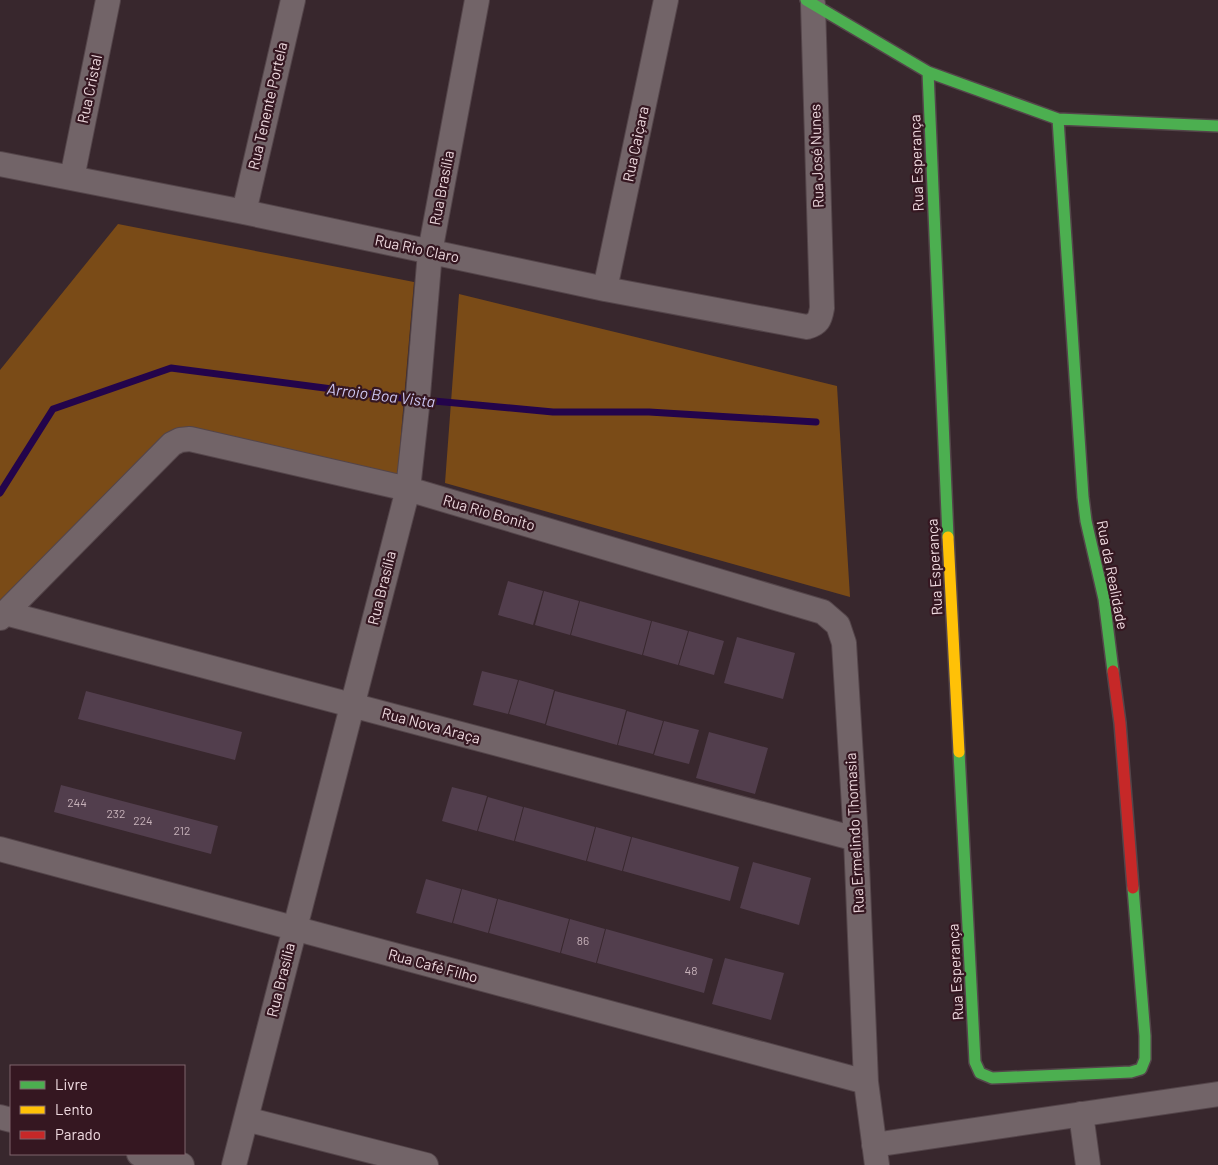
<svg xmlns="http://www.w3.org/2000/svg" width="1218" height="1165" font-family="Barlow,sans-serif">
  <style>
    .forest { fill: #7a4b17 }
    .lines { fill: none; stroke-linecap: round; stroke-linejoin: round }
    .stream { stroke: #23044b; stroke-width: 7 }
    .building { fill: #523e4d }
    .street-casing { stroke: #54454a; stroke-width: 26 }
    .fast-casing { stroke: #54454a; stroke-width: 14 }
    .slow-casing { stroke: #54454a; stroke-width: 14 }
    .jam-casing { stroke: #54454a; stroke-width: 14 }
    .street { stroke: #726468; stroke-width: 24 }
    .fast { stroke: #4caf50; stroke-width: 11 }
    .slow { stroke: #ffc107; stroke-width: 11 }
    .jam { stroke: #c62828; stroke-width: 11 }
    .labels { text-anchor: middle; stroke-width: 4.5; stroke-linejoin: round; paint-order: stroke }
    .number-label { font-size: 12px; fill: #c7b2ba }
    .street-label { font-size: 15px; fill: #eed9df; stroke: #351721 }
    .water-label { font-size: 16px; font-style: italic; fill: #ccc5f1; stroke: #351721 }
  </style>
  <rect width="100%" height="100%" fill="#38272d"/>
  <path class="forest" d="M118,224L414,282L397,481L180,429L0,611V370Z
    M459,294L837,386L850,597L445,483Z"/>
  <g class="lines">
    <path class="stream" d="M0,493L53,409L171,368L401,398L553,412H649L816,422"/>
  </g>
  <path class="building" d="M508,581L543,591L533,625L498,615Z
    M544,591L579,601L570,635L535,625Z
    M580,601L651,621L642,655L571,635Z
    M652,621L688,631L678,665L643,655Z
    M689,631L724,641L714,675L679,665Z
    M737,637L795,653L783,699L724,683Z
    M482,671L518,680L508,714L473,705Z
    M519,680L554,690L545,724L509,714Z
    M86,691L242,732L235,760L78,719Z
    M555,691L626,710L617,745L546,725Z
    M627,711L663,721L653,754L618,745Z
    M664,721L699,730L689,764L654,755Z
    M709,732L768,748L755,794L696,778Z
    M61,785L218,826L211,854L54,812Z
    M452,787L487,796L477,831L442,821Z
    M488,797L523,807L514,841L478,831Z
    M524,807L595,827L586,861L515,841Z
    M596,827L631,837L622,871L587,861Z
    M632,837L739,867L730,901L623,871Z
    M753,862L811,878L799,925L740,908Z
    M426,879L461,889L452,923L416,913Z
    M462,889L497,899L488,933L453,923Z
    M498,899L569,919L560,953L489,933Z
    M570,919L605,929L596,963L561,953Z
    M606,929L713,959L704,993L597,963Z
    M725,958L784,973L771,1020L712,1004Z"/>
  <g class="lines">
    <g class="street-casing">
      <path id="street" d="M0,164L244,212L605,289L807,327C818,324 820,320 822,308L813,4
        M72,178L108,0
        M244,212L293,0
        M605,289L666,0
        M5,613L856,839
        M0,618L172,444L180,440L190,439L408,489L823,612L838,625L844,643L856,839L866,1082L877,1165
        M0,849L866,1082
        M1081,1114L1088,1165
        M0,1117L11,1120
        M246,1119L426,1165
        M874,1145L1218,1094
        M139,1154L182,1165
        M234,1165L408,489L417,407L430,252L477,0"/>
    </g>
    <g class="fast-casing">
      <path id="fast" d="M806,0L928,72L1058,119L1218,126
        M928,72L948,537
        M1058,119L1083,497L1086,521L1104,599L1113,671
        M959,752L975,1062L980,1073L992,1078L1131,1072L1141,1069L1145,1059V1036L1133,888"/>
    </g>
    <g class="slow-casing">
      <path id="slow" d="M948,537L959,752"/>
    </g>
    <g class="jam-casing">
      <path id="jam" d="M1113,671L1120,723L1133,888"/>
    </g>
    <use href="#street" class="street"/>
    <use href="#fast" class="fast"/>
    <use href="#slow" class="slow"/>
    <use href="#jam" class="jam"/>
  </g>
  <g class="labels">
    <g class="number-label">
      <text x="77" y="807">244</text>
      <text x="116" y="818">232</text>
      <text x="143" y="825">224</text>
      <text x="182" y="835">212</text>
      <text x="583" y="945">86</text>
      <text x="691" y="975">48</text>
    </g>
    <g class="street-label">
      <text transform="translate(90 89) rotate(-78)" y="5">Rua Cristal</text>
      <text transform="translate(268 106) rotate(-77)" y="5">Rua Tenente Portela</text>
      <text transform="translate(636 144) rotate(-78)" y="5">Rua Caiçara</text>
      <text transform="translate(817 156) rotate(-92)" y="5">Rua José Nunes</text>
      <text transform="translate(917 163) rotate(-92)" y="5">Rua Esperança</text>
      <text transform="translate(442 188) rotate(-79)" y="5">Rua Brasília</text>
      <text transform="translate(417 249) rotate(12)" y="5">Rua Rio Claro</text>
      <text transform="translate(489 513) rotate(16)" y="5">Rua Rio Bonito</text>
      <text transform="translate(935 567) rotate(-93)" y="5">Rua Esperança</text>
      <text transform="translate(1112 575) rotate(79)" y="5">Rua da Realidade</text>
      <text transform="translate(382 588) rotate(-76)" y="5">Rua Brasília</text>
      <text transform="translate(431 726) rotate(15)" y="5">Rua Nova Araça</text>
      <text transform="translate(855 833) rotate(-93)" y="5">Rua Ermelindo Thomasia</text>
      <text transform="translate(433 966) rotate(15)" y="5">Rua Café Filho</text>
      <text transform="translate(956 972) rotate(-93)" y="5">Rua Esperança</text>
      <text transform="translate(281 980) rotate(-76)" y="5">Rua Brasília</text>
    </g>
    <g class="water-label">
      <text transform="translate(381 395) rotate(7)" y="6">Arroio Boa Vista</text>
    </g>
  </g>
  <rect x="10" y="1065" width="175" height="90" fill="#351721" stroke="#7f656d"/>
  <rect x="20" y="1081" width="25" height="8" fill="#4caf50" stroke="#7f656d"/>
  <text x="55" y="1090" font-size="15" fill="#eed9df">Livre</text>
  <rect x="20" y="1106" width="25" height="8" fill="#ffc107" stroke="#7f656d"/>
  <text x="55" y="1115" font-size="15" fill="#eed9df">Lento</text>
  <rect x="20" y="1131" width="25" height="8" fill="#c62828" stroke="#7f656d"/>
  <text x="55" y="1140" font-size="15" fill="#eed9df">Parado</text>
</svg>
